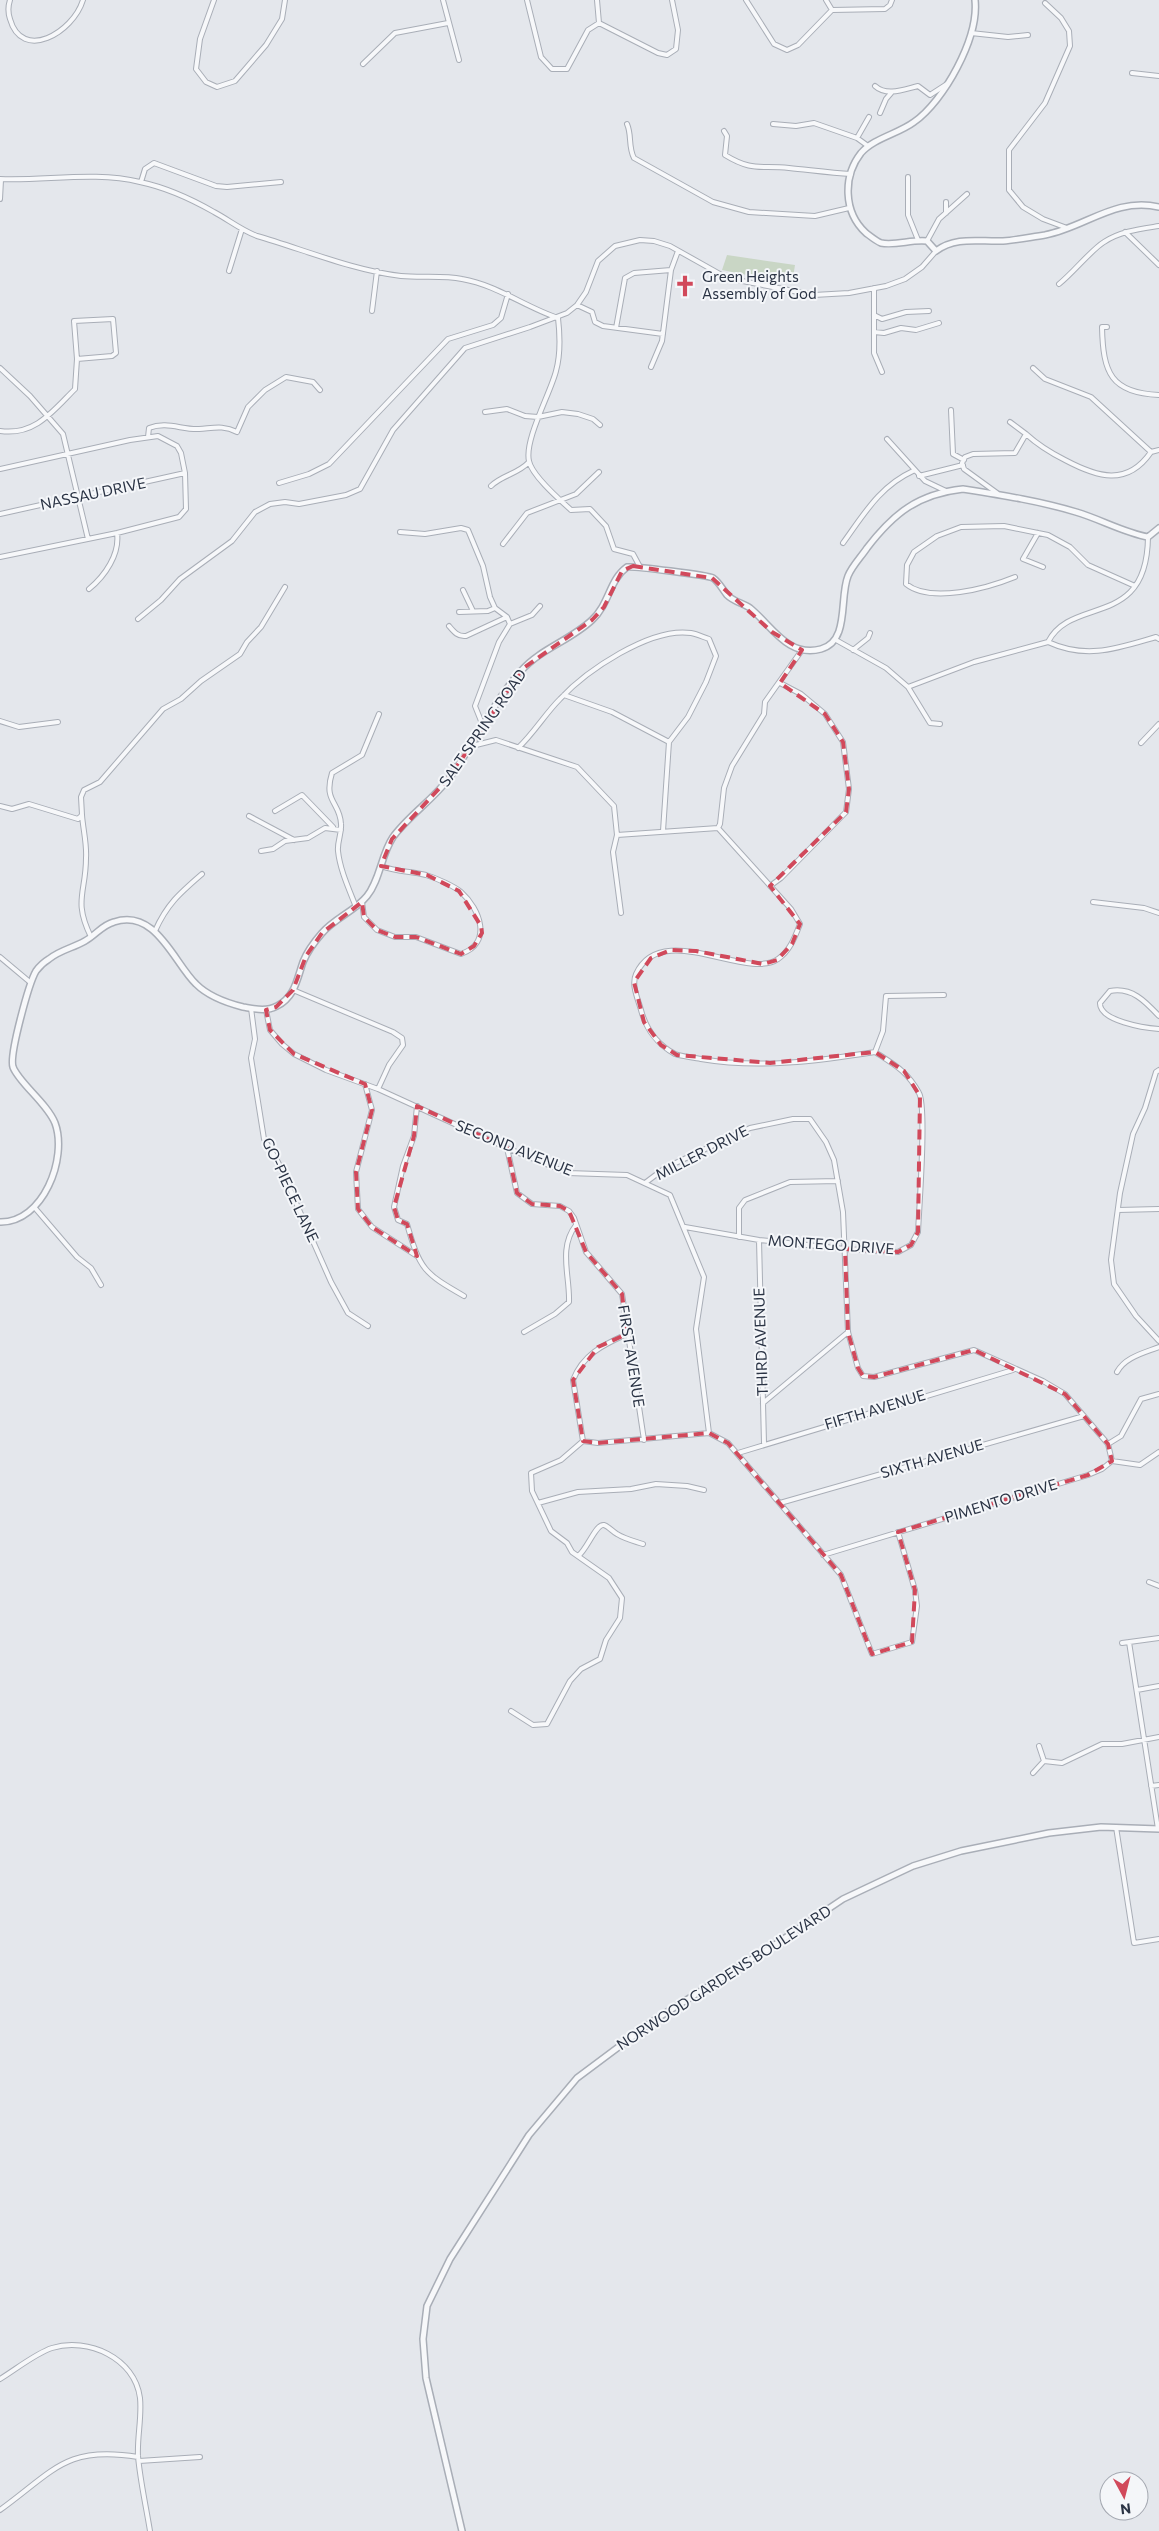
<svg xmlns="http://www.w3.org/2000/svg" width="1159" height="2531" font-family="Commissioner,sans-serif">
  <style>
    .green { fill: #c9d6c5 }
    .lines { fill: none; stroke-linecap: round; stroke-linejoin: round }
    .minor-casing { stroke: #a9aeb7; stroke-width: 6 }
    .tertiary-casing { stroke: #a9aeb7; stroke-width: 8 }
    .minor { stroke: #f7f8fa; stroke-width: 4 }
    .tertiary { stroke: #f7f8fa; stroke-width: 5 }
    .marked { fill: none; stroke: #d1495b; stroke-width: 4; stroke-dasharray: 10 6; stroke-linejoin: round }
    .labels { text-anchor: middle; stroke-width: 4; stroke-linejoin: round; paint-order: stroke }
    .poi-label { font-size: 15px; fill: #2b3445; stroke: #f4f6f9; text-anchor: start }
    .street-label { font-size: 15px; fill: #2b3445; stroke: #f4f6f9 }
  </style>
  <rect width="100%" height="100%" fill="#e4e7ec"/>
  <path class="green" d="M727,255L795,265L792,284L722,270Z"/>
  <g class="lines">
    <g class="minor-casing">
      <path id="minor" d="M10,0C8,6 8,13 10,19C22,62 73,33 83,0
        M214,0L200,39L196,69L206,82L217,87L235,81L266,45L282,19L285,0
        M443,0L459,60
        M527,0L541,57L552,69H567L588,30L599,23L658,53L667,55L676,49L678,30L672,0
        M597,0L599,23
        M746,0L774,44L787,50L798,45L832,10L885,9L890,5L892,0
        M826,0L832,10
        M1045,3L1061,18L1069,31L1070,46L1045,103L1009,150V190L1023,207L1043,219L1067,228
        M971,33L1008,37L1028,35
        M363,64L395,33L448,23
        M1132,73L1159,76
        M875,86C887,97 905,89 918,86L930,95L947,84
        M880,113L886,99L892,92
        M627,124C632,135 628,147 634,158L713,202L749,212L815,216L849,208
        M773,124L796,126L814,123L857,138L868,146
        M724,131L727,136L725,155C753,172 760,165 789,168C810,170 830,173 851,174
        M857,138L869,117
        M908,177V215L918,240
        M0,179C46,181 95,171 140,182C164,187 193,200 214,212C229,220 241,230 257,236C302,249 355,271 401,276C421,278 443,275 462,279C497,285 525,307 558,318
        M141,182L145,169L154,163L216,186L227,187L281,182
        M0,199L1,180
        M946,213V202
        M1125,232L1159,265
        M927,241L939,219L967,194
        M229,271L242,229
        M1059,284C1073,273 1092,249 1104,242C1121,231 1140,229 1159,226
        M874,288V353L882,372
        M577,305L592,312L595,322L603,326L663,334
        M372,311L377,271
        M874,315L882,319L906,312L929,311
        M558,318C560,335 561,353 556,371C551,392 524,440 529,461C532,476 560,500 571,510L590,509L606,526L614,549L633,554L640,567
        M1107,327H1102C1103,373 1111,393 1159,395
        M616,328L625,278L634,273L671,270
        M874,332L884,333L901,328L916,330L939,323
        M651,367L662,341L671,270L678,251
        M0,368L30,396L63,434L88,539
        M1033,368L1045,379L1091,397L1151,452
        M951,410L953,454L964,460
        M485,412L507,409L525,416L538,417L562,412L578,414L593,419L600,425
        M1010,422L1026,434
        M0,431C35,436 53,411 75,389L77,359L74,321L113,319L116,353L112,356L77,359
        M148,437L149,428C167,421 182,430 199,429C214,428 223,425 237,432L248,407L265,390L286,377L313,382L320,390
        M887,439L925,481L946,491
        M0,469L130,440L158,436L177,446L181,453L185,473L186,509L179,517L117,533L0,557
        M919,476L963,465
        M279,483L309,474L329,464L448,339L493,325L501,318L508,294
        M491,486C502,475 518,474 529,462
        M997,493L964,469L962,463L965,457L973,454L1015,453L1026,434C1038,445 1051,453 1065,460C1097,477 1127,487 1151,452L1159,450
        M0,514L185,473
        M400,532L425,534L461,528L468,530L483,566L490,597L495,608L507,617L510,624L499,642L475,706L483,726
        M1038,533L1023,559L1043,567
        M843,543C864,514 880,486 913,471
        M503,544L527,513L576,494L599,472
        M1015,577C988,588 931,604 906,584L907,565L914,552L937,536L961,527L1004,526L1048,535L1070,547L1088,565L1135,586
        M89,589C105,576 120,554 117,533
        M463,590L473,611
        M459,612L488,611L495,608
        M138,619L161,600L180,579L232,541L255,512L270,504L285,502L299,504L346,495L360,489L393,430L465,348L530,327L567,313L577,305L586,292L598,261L615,246L640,240L654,241L670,246L727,278L814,295L849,293L886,286L905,279L922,267L936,251
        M510,624L532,615L540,606
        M449,626C454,632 458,637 466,636L507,617
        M836,640L886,668L908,687L974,662L1048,642C1072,595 1147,630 1148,537
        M1048,642C1087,660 1118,648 1156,637L1159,639
        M853,650L868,638L870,633
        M908,687L930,723L940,724
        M564,695L612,712L669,742
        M0,721L19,727L58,722
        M1141,743L1159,724
        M472,746L496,740L577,767L614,806L617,835L718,828
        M518,748C534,733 545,714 560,699C586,671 650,627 691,633C697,634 703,637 709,639L716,656L706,682L688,717L669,742L663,831
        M0,806L12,809L29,804L78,819L82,815L81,797L84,790L100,782L163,709L181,699L201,681L240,654L247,642L261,627L285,587
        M275,811L302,795L333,827
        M82,815C83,829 87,844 86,858C86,893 73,900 91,937
        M249,816L294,840
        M718,828L791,909L800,924C795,937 790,951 778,959C746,981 661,919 636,974C631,985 638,999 641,1010C646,1029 658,1045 675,1054C683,1057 693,1057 701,1059C759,1069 818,1061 875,1052
        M718,828L720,824L724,788L732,766L764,714L765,702L802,650
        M617,835L613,852L621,913
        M261,851L273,849L285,841L308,838L325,828L341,830
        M770,886L781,878L846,812L849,789L843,742L825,714L801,694L780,683
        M362,902L364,917L377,930L395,937H416L461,954C493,943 480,909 461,892C454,886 436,878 426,875C411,871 396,872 381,866
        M1093,902L1144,908L1159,913
        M356,907C349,889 340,870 338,851C337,842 342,833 341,824C340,802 323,802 332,773L362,755L379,714
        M155,931C167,904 180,893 202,874
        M0,957L31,983
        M293,990L393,1032L402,1038L403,1045L389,1065L378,1089
        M251,1008L255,1039L251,1058L264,1139L278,1162L331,1282L348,1313L368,1326
        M266,1010L270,1030L282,1044L294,1054L326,1070L378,1089L507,1148L568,1173L627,1175L670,1195L704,1277L696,1329L709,1433
        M1159,1016C1145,1001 1132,987 1110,991L1100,1003C1099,1021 1145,1028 1159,1029
        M1159,1070L1156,1072L1145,1108L1133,1134L1120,1193L1111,1260L1114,1284L1136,1316L1159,1341
        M365,1084L372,1110L356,1172L358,1209L372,1227L417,1256
        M417,1106L414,1136L403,1166L394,1207L398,1220L407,1224C420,1270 424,1273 464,1296
        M507,1148L517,1193L532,1204L560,1206L569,1211L574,1218L586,1252L622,1294L644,1440
        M645,1183L665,1168L750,1128L793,1119H810L826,1142L834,1160L843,1212L848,1332L858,1368L863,1376L874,1377L974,1350L1043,1381L1065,1394L1108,1444L1112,1461
        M35,1208L77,1257L91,1268L101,1285
        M1118,1210L1159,1209
        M685,1227L759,1240L845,1249L898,1252L911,1245L918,1232C919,1209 927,1107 919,1093C908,1072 895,1065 875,1052L883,1031L886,996L944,995
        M739,1237V1208L745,1200L790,1182L838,1181
        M759,1240L764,1443
        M524,1332L555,1314L569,1302C570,1276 558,1248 576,1225
        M627,1334C603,1345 583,1354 573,1380L583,1441L598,1443L709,1433L728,1443L841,1575L872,1654L912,1642L917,1606L915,1590L898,1532
        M1117,1372C1125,1357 1144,1353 1159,1347
        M763,1403L848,1332
        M1108,1444L1121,1436L1141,1399L1159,1394
        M738,1453L1013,1370
        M1112,1461L1140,1465L1159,1452
        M538,1503L578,1492L631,1489L656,1484L687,1486L704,1490
        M780,1503L1084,1416
        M823,1555L1088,1475L1102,1469L1112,1461
        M578,1556C587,1550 596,1523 604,1525C608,1526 613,1532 617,1534C625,1539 634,1541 643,1544
        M1149,1582L1159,1586
        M1129,1642L1158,1829
        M1122,1643L1159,1638
        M1137,1690L1159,1686
        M511,1711L533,1725L547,1724L570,1681L581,1669L600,1659L606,1640L620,1618L622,1598L609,1578L572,1552L567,1543L551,1531L532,1491L531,1473L561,1460L583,1441
        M1039,1746L1044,1761
        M1033,1773L1044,1761L1062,1763L1102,1744H1122L1159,1737
        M1151,1786L1159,1785
        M1116,1827L1134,1943L1159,1939
        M0,2379C15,2370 36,2353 52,2348C88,2337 135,2358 140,2398C142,2417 137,2437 138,2456C140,2480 146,2506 150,2531
        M139,2461L200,2457
        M0,2510C54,2471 66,2445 138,2457"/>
    </g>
    <g class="tertiary-casing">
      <path id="tertiary" d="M975,0C979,38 944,101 914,122C898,134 874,138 861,153C843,176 843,212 866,233C870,236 876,241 881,243C896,246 912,239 927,241L936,251C956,236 979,242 1003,241C1017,240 1031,237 1045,235C1086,227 1115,197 1159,207
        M0,1222C43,1223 68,1158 55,1123C47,1103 19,1083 13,1067C9,1055 29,983 36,971C39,967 44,962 49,959C60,950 73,948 85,941C96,935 102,925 114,922C156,908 174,963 196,984C209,997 227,1003 243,1007C255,1009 266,1012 277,1006C295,997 297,979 303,962C307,952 315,941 322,933C335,918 355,911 367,896C380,880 381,855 393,837C409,815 433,800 449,778C475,744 492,703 521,671C540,649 571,640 592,620C610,603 609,580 627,567C634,566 707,575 713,578C719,582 723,590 727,595C734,602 743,603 750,608C772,626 788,658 821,649C850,641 839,598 848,576C852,566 861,557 867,548C894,513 918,494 963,489C1001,495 1040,501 1076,512C1100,519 1125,533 1148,537L1159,528
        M462,2531L426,2378L423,2339L427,2306L450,2259L529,2135L577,2078L656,2019L773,1946L843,1899L913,1866L961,1851L1049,1833L1101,1827L1159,1829"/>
    </g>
    <use href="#minor" class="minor"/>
    <use href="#tertiary" class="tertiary"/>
  </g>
  <path class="marked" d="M633,566L712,578L772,632L802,650L780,683L825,714L843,742L849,789L846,812L770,886L800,924L792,944L777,960L763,964L696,951L671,950L651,958L634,982L644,1022L661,1045L677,1055L770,1063L875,1052L904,1071L920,1096L918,1232L911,1245L898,1252L845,1249L848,1332L858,1368L863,1376L874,1377L974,1350L1065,1394L1108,1444L1112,1461L1088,1475L898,1532L915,1590L912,1642L872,1654L841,1575L728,1443L709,1433L598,1443L583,1441L573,1380L598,1347L627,1334L622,1294L586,1252L569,1211L560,1206L532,1204L517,1193L507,1148L417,1106L414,1136L394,1207L398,1220L407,1224L417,1256L372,1227L358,1209L356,1172L372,1110L365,1084L294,1054L270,1030L266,1010L276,1007L293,990L306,956L322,933L362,902L364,917L377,930L395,937H416L461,954L474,946L482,933L481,926L459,891L427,875L381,866L392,839L449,778L522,669L592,620L604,607L622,571Z"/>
  <defs>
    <g id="church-bare" transform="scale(1.725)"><path d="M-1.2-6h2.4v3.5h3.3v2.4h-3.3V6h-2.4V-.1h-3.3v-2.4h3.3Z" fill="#d1495b" stroke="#f4f6f9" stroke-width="2.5" paint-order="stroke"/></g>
  </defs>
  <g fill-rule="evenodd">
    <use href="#church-bare" x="685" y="286"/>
  </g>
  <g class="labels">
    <g class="poi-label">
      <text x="702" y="282">Green Heights<tspan x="702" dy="17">Assembly of God</tspan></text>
    </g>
    <g class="street-label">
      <text transform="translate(93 494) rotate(-12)" y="5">NASSAU DRIVE</text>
      <text transform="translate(483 728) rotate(-55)" y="5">SALT SPRING ROAD</text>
      <text transform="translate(514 1148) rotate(22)" y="5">SECOND AVENUE</text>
      <text transform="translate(702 1153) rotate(-27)" y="5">MILLER DRIVE</text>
      <text transform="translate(290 1190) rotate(65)" y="5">GO-PIECE LANE</text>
      <text transform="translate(831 1245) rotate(4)" y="5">MONTEGO DRIVE</text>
      <text transform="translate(761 1342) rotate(-92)" y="5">THIRD AVENUE</text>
      <text transform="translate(631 1356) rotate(81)" y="5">FIRST AVENUE</text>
      <text transform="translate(875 1410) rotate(-17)" y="5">FIFTH AVENUE</text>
      <text transform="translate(932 1459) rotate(-16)" y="5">SIXTH AVENUE</text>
      <text transform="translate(1001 1501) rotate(-17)" y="5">PIMENTO DRIVE</text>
      <text transform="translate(724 1978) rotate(-33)" y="5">NORWOOD GARDENS BOULEVARD</text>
    </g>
  </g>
  <g transform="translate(1124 2496) rotate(173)"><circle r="24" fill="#f4f6f9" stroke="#a4a8b1"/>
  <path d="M0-4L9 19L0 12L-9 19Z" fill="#d1495b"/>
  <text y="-8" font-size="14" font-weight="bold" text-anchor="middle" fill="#2b3445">N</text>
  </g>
</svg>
